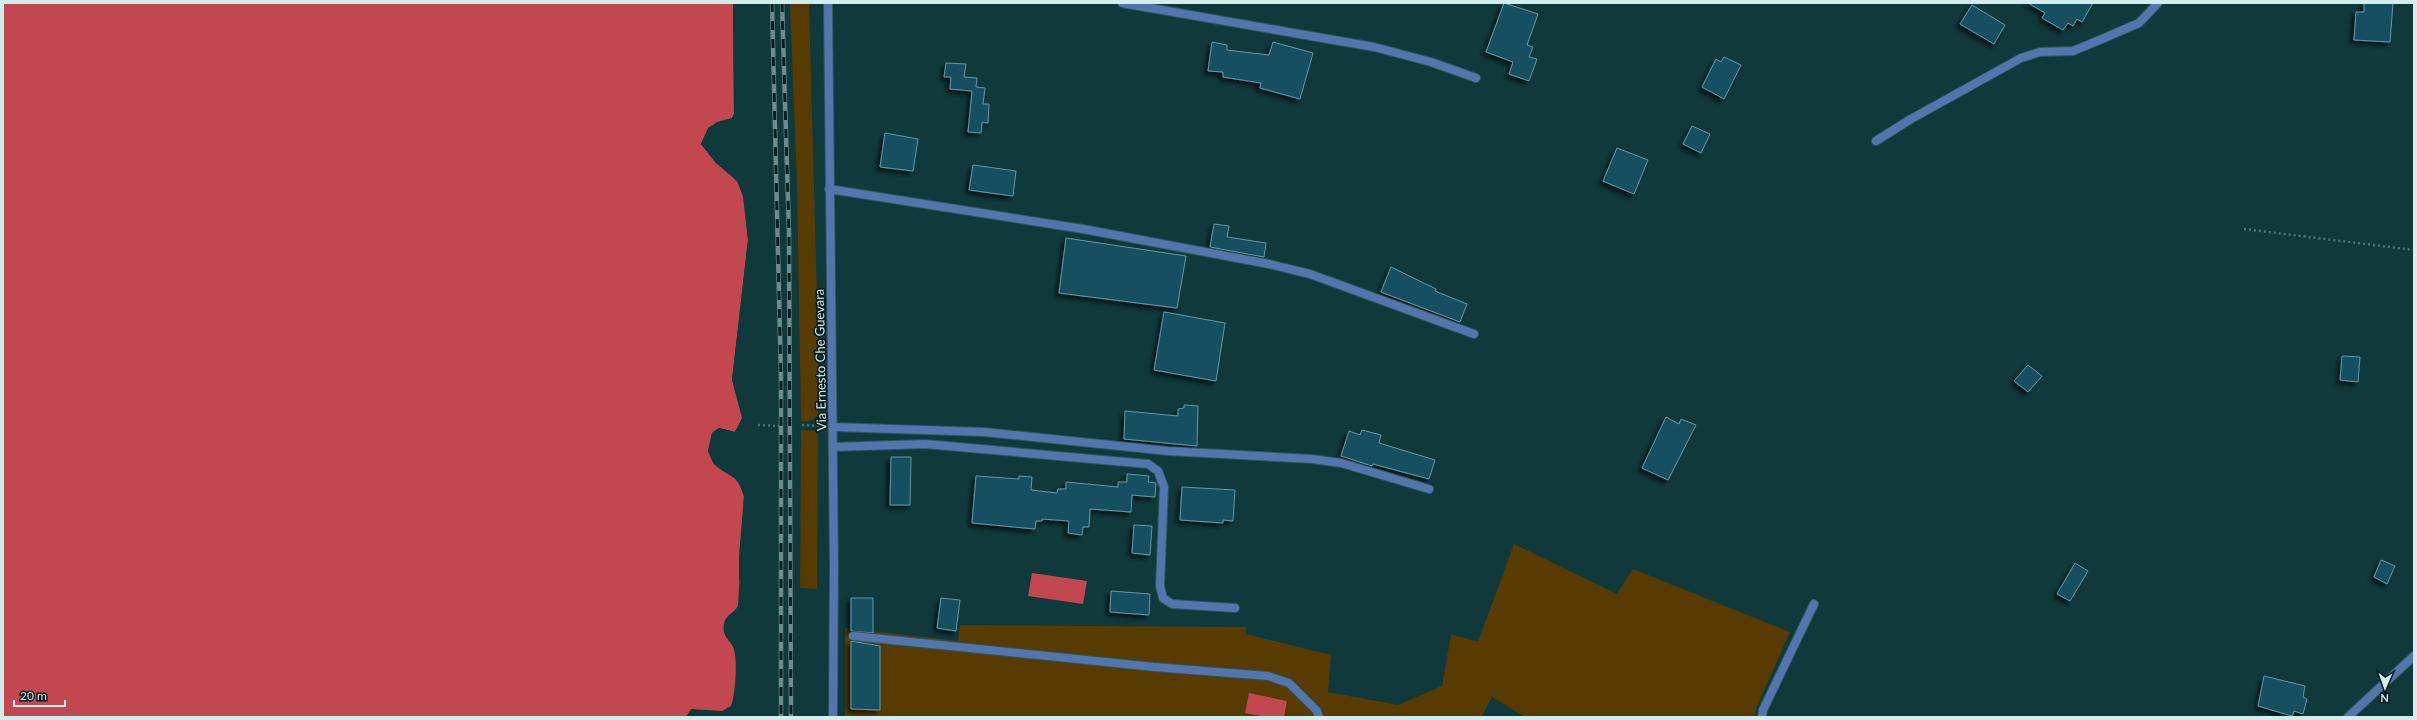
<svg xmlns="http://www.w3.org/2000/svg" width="2417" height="720" font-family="Lato,sans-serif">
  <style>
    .green { fill: #573b00 }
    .water { fill: #c2474f }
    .pier { fill: #0f393b }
    .building { fill: #154f5f; stroke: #6596a5; filter: url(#shadow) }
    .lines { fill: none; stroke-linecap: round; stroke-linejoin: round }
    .service-casing { stroke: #2e5658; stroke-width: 10 }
    .minor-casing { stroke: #2e5658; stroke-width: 10 }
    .path { stroke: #4e7375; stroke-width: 2.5; stroke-dasharray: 2 3; stroke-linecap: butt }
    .service { stroke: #5275ae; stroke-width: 8 }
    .minor { stroke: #5275ae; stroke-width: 8 }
    .rail-casing { stroke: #698c8e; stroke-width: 4.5 }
    .rail { stroke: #071e1f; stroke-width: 3; stroke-dasharray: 9; stroke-linecap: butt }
    .labels { text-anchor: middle; stroke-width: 3.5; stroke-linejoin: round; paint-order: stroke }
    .street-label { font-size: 13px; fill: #d2edee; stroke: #071e1f }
  </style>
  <defs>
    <filter id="shadow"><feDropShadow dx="-3.5" dy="3.5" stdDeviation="2" flood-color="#0009"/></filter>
  </defs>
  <rect width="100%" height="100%" fill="#0f393b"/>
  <path class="green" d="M790,3H809L818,336V415C813,421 808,422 801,421L797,183Z
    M801,430L816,431L818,435L817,589L800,588Z
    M1514,544L1617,594L1633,569L1790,632L1757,706L1755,717H1525L1492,697L1481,717H845V628L958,641L960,625L1246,627V634L1331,655L1328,692L1398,705L1442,686L1451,634L1478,642Z"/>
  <path class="water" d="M3,3H733L734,114L732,118C712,126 711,124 701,144L716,163L737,181L744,199L748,240L732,380L743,418L735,432L719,428L712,433L708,451C710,455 712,462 715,465C731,479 736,472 744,496L738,606C734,613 725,615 724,624C722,634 727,638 732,645C739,655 735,696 731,706L722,711L691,709L686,717H3Z
    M1032,573L1087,581L1083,604L1028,596Z
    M1249,693L1287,701L1284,717H1266L1245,713Z"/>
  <path class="pier" d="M733,3H735L736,115L733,120L718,124L710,130L703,144L717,161L734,174L743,188L750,240L734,381L744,419L736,434L720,430L714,435L710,451L716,463L736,475L741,481L746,496L741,581L739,580V556L744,496L739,482L735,477L714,464L708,451L712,433L719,428L735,432L742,418L732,380L748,240L742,188L732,175L716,163L701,144L708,128L717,122L732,118L734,114Z"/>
  <path class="building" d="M1504,3L1538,14L1527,45L1533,47L1529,57L1537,59L1529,81L1509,74L1513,62L1486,52Z
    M2028,3H2093L2082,22L2077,19L2073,26L2068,23L2063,30L2042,18L2045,13Z
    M2364,3H2393L2390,42L2354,40L2356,12H2364Z
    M1972,5L2005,25L1994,44L1960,24Z
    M1212,42L1227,45V50L1269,55L1273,42L1313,53L1300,99L1260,88L1261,83L1223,77V72L1208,71Z
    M1724,57L1741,65L1724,99L1702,87L1716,59L1721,62Z
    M946,63L966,64L964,77L977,78L976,87L985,88L983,104H989L988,123L982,122L981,133L968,132L972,91L950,89L951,77H944Z
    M1692,126L1710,134L1701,153L1683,144Z
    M885,133L918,139L913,171L880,167Z
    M1617,148L1648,160L1634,194L1603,181Z
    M973,165L1016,171L1013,196L969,190Z
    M1214,224L1229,226L1227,237L1266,243L1264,257L1210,247Z
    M1066,238L1186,256L1177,308L1059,293Z
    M1391,267L1436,289L1435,291L1467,304L1460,322L1381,292Z
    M1164,312L1225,323L1216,381L1154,370Z
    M2342,356L2360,357L2358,382L2340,380Z
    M2028,365L2042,376L2028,392L2014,381Z
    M1184,405L1198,406L1197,446L1124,439L1125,411L1178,416V409L1184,408Z
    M1666,417L1679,424L1681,419L1696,425L1668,480L1642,468Z
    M1362,430L1381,435L1379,443L1435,460L1429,479L1373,464L1372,466L1341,456L1349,431L1360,435Z
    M891,457H911L910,505H890Z
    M1127,474L1149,476L1148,482L1156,483L1155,497L1132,495L1131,512L1090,509L1089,527H1083L1082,535L1068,533L1069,521L1042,519V521H1036L1035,529L972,523L976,476L1019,479V476L1032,477L1031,490L1057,493L1058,489H1066V482L1118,487V482H1127Z
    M1182,487L1235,490L1233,521L1223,520V523L1180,520Z
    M1134,525L1152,526L1150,555L1132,553Z
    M2381,560L2395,566L2387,584L2374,577Z
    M2075,563L2088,571L2070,601L2057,594Z
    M1111,591L1150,594L1149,615L1110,612Z
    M851,598H873V633L851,631Z
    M941,598L960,600L956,631L937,628Z
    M851,641L880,646V710L851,709Z
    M2264,676L2305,686L2303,697L2307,699L2303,714L2294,711L2292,716L2258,706Z"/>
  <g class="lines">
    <g class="service-casing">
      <path id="service" d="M1876,141L1911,119L2021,58L2040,52L2073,51L2102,39L2139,23L2158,3
        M833,447L925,444L1148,464L1158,471L1164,487L1160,586L1163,598L1172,604L1235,608
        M853,636L1154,667L1268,676L1289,683L1317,711L1319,717
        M1762,717L1763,710L1814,604"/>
    </g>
    <g class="minor-casing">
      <path id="minor" d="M828,3L834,564L833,717
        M1122,3L1374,47L1431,62L1476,78
        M829,189L1083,229L1269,264L1310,274L1474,334
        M833,427L984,432L1168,451L1312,459L1341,463L1429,489
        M2348,717L2414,656"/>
    </g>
    <path class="path" d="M2244,229L2414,250
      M758,425L779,426
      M802,425L820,426"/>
    <use href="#service" class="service"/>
    <use href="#minor" class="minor"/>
    <g class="rail-casing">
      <path id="rail" d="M772,3L781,378V717
        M782,3L789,233L791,717"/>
    </g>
    <use href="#rail" class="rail"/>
  </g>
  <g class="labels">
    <g class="street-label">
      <text transform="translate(820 360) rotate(-91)" y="5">Via Ernesto Che Guevara</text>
    </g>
  </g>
  <rect width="2417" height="720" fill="none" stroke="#d2edee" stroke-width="8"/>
  <g transform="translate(2385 688) rotate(182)" stroke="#071e1f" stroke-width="3" paint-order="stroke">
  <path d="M0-3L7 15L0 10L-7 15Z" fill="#d2edee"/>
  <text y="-6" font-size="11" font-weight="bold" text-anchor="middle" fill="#d2edee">N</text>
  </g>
  <path d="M14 700v6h51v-6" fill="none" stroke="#d2edee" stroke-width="2"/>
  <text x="20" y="700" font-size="12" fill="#d2edee" stroke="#071e1f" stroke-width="3" paint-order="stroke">20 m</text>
</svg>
